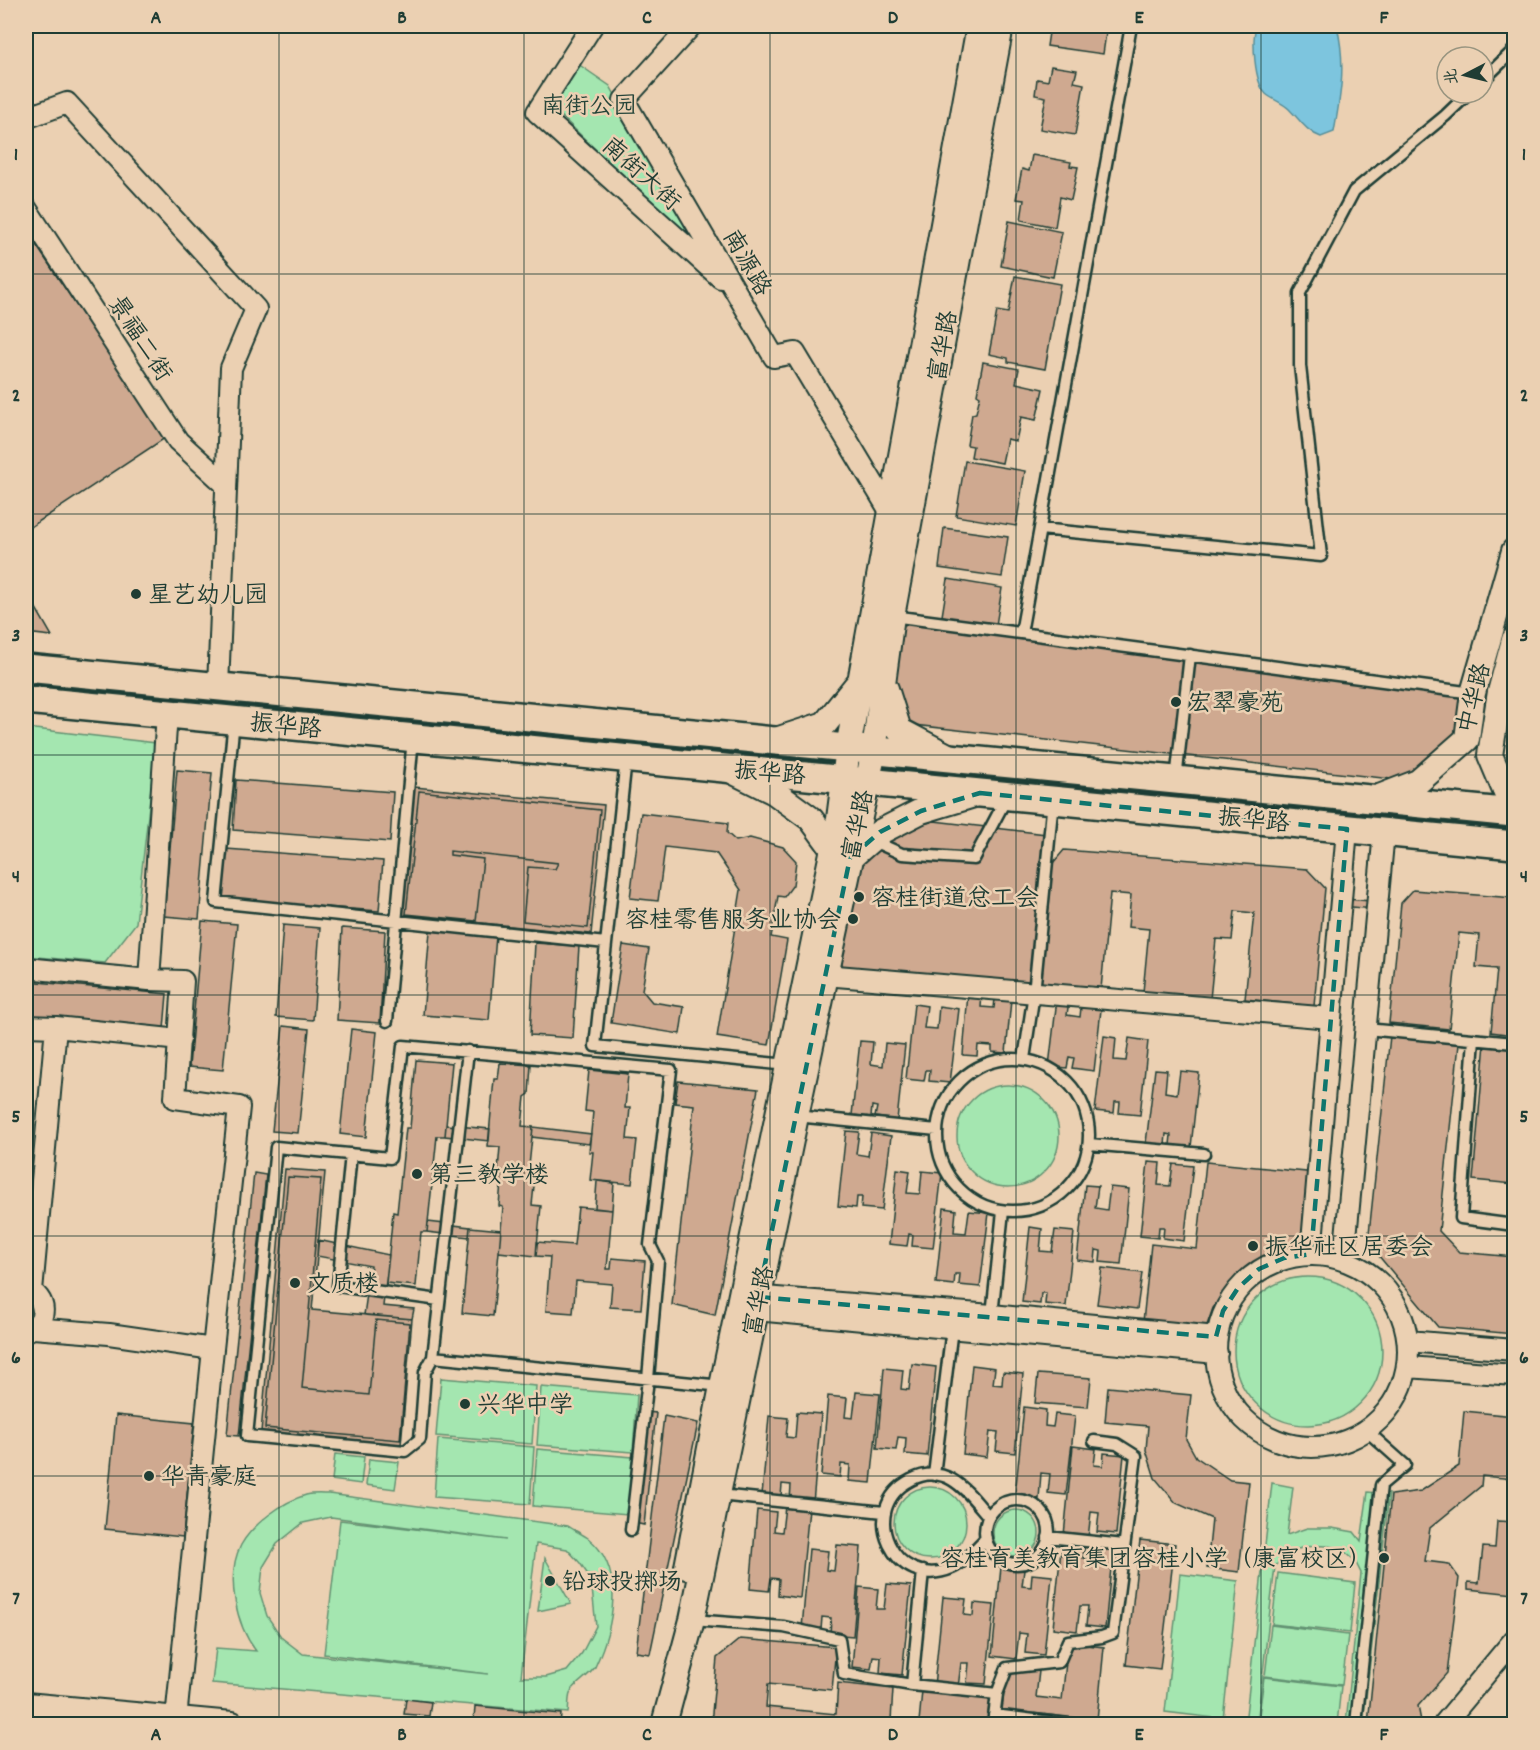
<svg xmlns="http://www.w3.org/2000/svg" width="1540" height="1750" font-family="Dekko,'LXGW WenKai TC',sans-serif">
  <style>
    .green { fill: #a4e6b0; stroke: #629272; stroke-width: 1.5; fill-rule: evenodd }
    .water { fill: #7dc5de; stroke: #578f9a; stroke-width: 1.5 }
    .building { fill: #cfa990; stroke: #1f3d34; stroke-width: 1.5 }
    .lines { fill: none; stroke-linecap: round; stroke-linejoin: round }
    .service-casing { stroke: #1f3d34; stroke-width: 15 }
    .minor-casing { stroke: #1f3d34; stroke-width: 24 }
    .tertiary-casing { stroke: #1f3d34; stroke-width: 28 }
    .secondary-casing { stroke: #1f3d34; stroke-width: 32 }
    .service { stroke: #ebd0b2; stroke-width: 10 }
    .minor { stroke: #ebd0b2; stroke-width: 20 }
    .tertiary { stroke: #ebd0b2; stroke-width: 24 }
    .secondary { stroke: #ebd0b2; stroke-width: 27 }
    .marked { fill: none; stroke: #0f766e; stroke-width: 4.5; stroke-dasharray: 12 8; stroke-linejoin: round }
    .grid { fill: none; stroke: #1f3d34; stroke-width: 1.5; stroke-opacity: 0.55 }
    .poi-dot { fill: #1f3d34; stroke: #ebd0b2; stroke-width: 2 }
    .labels { text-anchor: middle; stroke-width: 5; stroke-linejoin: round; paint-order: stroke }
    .park-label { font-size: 24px; fill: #26453a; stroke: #ebd0b2 }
    .street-label { font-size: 24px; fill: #1f3d34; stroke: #ebd0b2 }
    .poi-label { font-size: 24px; fill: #1f3d34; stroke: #ebd0b2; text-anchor: start }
    .neatline { fill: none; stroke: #1f3d34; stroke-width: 2 }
    .grid-label { font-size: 20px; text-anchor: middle; font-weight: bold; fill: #1f3d34 }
  </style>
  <rect width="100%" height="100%" fill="#ebd0b2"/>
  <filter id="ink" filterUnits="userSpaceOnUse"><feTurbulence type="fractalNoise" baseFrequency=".0167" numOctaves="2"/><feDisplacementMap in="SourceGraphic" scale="12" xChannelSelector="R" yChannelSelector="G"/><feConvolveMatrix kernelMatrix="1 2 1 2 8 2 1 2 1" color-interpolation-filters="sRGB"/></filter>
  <g filter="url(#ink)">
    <path class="green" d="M578,64L610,86L707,258L556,111L553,97Z
      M26,728L156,743L136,923L105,963L26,956Z
      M957 1136a51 51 0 1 1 102 0a51 51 0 1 1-102 0Z
      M1234 1351a74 74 0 1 1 148 0a74 74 0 1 1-148 0Z
      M441,1378L536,1386L532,1444L436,1436Z
      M541,1387L637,1395L633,1452L537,1445Z
      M438,1439L534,1447L530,1504L434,1497Z
      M537,1449L633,1457L628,1514L533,1506Z
      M335,1454L364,1457L361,1484L332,1480Z
      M369,1459L399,1462L395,1489L366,1485Z
      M1272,1483L1293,1487L1287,1535L1307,1528H1332L1354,1532L1361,1541L1368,1492L1389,1494L1363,1724H1346L1361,1573C1351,1548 1332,1543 1307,1547C1300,1548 1291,1551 1285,1556C1282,1559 1279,1563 1275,1566L1257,1724H1245Z
      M894 1523a36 36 0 1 1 72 0a36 36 0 1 1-72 0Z
      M329,1494L568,1526C574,1530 582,1534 588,1538C627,1569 613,1628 595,1667C589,1677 574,1683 570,1694C568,1700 569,1707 568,1713L212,1683L216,1648L256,1651C236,1625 225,1576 241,1545C253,1524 282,1502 306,1495C313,1493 322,1494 329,1494ZM331,1517L506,1540L340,1520L324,1654L488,1674L303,1654L282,1638L267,1616L260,1593L263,1567L277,1544L303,1523ZM536,1544L567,1549L580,1563L591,1579L596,1626L582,1653L567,1671L546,1677H521Z
      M993 1533a23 23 0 1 1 46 0a23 23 0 1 1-46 0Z
      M545,1558L571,1604L538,1611Z
      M1278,1573L1355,1583L1350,1633L1272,1624Z
      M1180,1574L1238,1581L1223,1719L1165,1712Z
      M1271,1625L1348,1635L1342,1685L1265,1676Z
      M1264,1677L1341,1686L1337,1724H1258Z"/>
    <path class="water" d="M1256,26H1337C1346,64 1341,94 1334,132L1321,137C1307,132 1300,120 1289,109C1282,102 1273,100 1266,94C1254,82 1252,41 1256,26Z"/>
    <path class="building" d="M1050,26H1107L1103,54L1047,46Z
      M1051,66L1077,70L1074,82L1084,84L1075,135L1040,129L1046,97L1035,95L1037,79L1048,81Z
      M1032,155L1071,162L1070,166L1078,167L1071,200L1060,197L1055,227L1021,220L1024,200L1016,199L1022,169L1029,171Z
      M1009,221L1062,232L1053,277L1001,266Z
      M26,230L165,438L26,530Z
      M1015,276L1060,284L1045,369L1008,362V358L989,354L997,311L1008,313Z
      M983,362L1019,369L1016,383L1043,389L1036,420L1021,417L1016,441L1007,439L1002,463L971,457L973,446L967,445L972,414L976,413L980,396L977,394Z
      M965,461L1025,471L1016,526L956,516Z
      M944,528L1008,537L1002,577L939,568Z
      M948,579L1002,588L996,625L942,616Z
      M26,591L52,636L26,633Z
      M892,616L1473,693L1467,739L1418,782L896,723Z
      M177,770L212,773L199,919L164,916Z
      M236,780L393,792L390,842L233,830Z
      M414,787L604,805L591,934L402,915Z
      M419,791L600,810L588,928L523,921L528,867L555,869L558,863L450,851V855L483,859L476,921L406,914Z
      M641,813L728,823L727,833L736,841L750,838L783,847L796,861L793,885L784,897L778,896L771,937L787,940L769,1045L717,1037L741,890L716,853L665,847L658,901L630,898Z
      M934,821L1046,834L1028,989L839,969L859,865L891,833Z
      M226,849L383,861L379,911L222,899Z
      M1064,850L1307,869L1325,888L1314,1006L1245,999L1254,913L1235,911L1232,940L1216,939L1210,999L1143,992L1149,929L1128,927L1131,895L1110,893L1101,989L1041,983L1053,863Z
      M1413,890L1514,898V1035L1491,1032L1497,969L1476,967L1479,935L1459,933L1449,1029L1389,1023L1401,903Z
      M1331,898L1385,902V910L1330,905Z
      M202,921L237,924L223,1070L189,1067Z
      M283,925L320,928L313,1020L276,1017Z
      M342,928L385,931L380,1023L337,1020Z
      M430,931L496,936L489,1020L423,1015Z
      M535,943L579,946L573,1038L530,1035Z
      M623,945L649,949L642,990L652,1002L684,1007L680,1034L611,1023Z
      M26,981L167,994L164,1029L26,1017Z
      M968,993L982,994L981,1007L994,1008L995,999L1011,1000L1006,1053L992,1052V1046L978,1045L977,1056L963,1055Z
      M1082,998L1102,1001L1094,1071L1072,1068L1074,1058L1069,1057L1067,1068L1049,1066L1057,999L1069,1000L1067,1015L1080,1017Z
      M914,1004L927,1006L924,1028L937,1029L939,1006L959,1009L950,1083L929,1081L930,1070H926L924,1081L906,1079Z
      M283,1026L309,1029L298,1133L272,1131Z
      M351,1029L377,1032L366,1137L340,1134Z
      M1104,1036L1116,1038L1114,1060L1126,1061L1129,1038L1148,1041L1140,1115L1119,1113L1120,1102H1115L1114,1113L1095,1111Z
      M1390,1036L1459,1044L1439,1231L1459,1252L1514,1257V1334L1438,1327L1368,1243Z
      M860,1041L873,1042L871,1064L883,1066L885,1043L905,1045L897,1120L875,1117L877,1107L872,1106L871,1117L852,1115Z
      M1485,1043L1514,1045V1184L1473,1180Z
      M416,1060L452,1063L445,1136H437L427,1232H421L416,1286L386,1283L393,1212L397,1213L406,1128H410Z
      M500,1063L531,1065L529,1094L525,1097L522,1126L533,1127L529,1166L536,1167L532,1205L541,1206L536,1256L499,1252L503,1207L499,1206L502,1170H498L500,1147L488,1146L494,1079H498Z
      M1155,1069L1167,1070L1165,1092L1177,1094L1180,1071L1199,1073L1191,1147L1170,1145L1171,1135L1166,1134L1165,1145L1146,1143Z
      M589,1070L628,1074L625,1108H630L627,1139L637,1140L632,1184L590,1180L593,1152H589L593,1112L585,1111Z
      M678,1081L758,1089L715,1315L672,1305L694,1105L675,1103Z
      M446,1125L490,1129L489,1141L445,1136Z
      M533,1127L591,1134L589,1144L532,1137Z
      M846,1131L859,1132L856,1154L868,1156L871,1133L891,1136L882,1210L861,1208L862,1197H857L856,1208L838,1206Z
      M1148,1162L1160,1163L1158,1185L1170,1186L1173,1164L1193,1166L1184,1241L1163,1238L1164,1227H1159L1158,1238L1140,1236Z
      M1206,1162L1316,1173L1309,1250L1286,1247L1236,1279L1213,1308L1206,1328L1143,1322L1151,1244L1197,1249Z
      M285,1169L325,1172L312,1310L412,1319L401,1445L261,1432Z
      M897,1169L910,1171L907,1193L920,1194L922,1171L942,1173L933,1248L912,1246L913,1235L909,1234L907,1246L889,1244Z
      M254,1173L266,1175L239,1436L227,1435Z
      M288,1177L321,1179L302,1388L369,1395L376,1320L410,1323L400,1440L265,1428Z
      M597,1181L614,1183L612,1210L595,1208Z
      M1085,1185L1098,1186L1095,1208L1107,1210L1110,1187L1129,1189L1121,1264L1100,1262L1101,1251L1096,1250L1095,1262L1077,1260Z
      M578,1207L612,1210L607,1269H611L612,1258L645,1261L641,1309L610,1307L612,1284L576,1281L573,1313L546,1311L550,1257L536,1256L537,1242L574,1245Z
      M944,1208L956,1210L954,1232L966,1233L969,1211L989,1213L980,1287L959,1285L960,1274H955L954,1285L936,1283Z
      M428,1222L470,1227L469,1237L427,1232Z
      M470,1227L501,1230L493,1316L462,1313Z
      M1030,1227L1042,1229L1040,1251L1052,1252L1055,1230L1074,1232L1066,1306L1045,1304L1046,1293H1041L1040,1304L1022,1302Z
      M318,1240L389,1255L383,1306L414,1309L412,1319L364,1315L371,1266L317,1256Z
      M1102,1268L1142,1273L1137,1309L1097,1304Z
      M912,1364L936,1367L927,1456L905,1454L906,1438L898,1437L896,1450L877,1448L884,1368L903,1370L901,1389L909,1390Z
      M972,1365L995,1368L993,1384L1002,1385L1003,1372L1023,1374L1015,1453L996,1451L998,1432L990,1431L987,1457L963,1454Z
      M1038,1374L1091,1378L1088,1407L1035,1403Z
      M1108,1387L1191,1395L1186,1439L1196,1457L1230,1480L1249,1482L1239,1572L1207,1568L1212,1519L1176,1503L1155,1478L1146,1450L1148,1426L1105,1422Z
      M856,1392L880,1394L871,1483L849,1481L850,1465L841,1464L840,1477L821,1475L828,1396L847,1398L845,1417L853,1418Z
      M1024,1407L1046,1410L1045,1426L1053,1427L1055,1414L1075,1416L1066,1495L1048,1493L1050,1474L1041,1473L1039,1499L1015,1496Z
      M1464,1411L1514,1416V1479L1482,1476L1481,1486L1430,1528L1425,1561L1449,1564L1459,1578L1447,1673L1418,1706L1421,1721L1419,1724H1368L1391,1495L1421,1491L1459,1466Z
      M647,1412L656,1413L644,1525L634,1523Z
      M797,1412L821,1414L813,1503L790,1501L791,1485L782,1484L781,1497L762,1495L769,1416L788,1418L786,1437L795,1438Z
      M116,1415L194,1423L183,1537L105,1529Z
      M664,1416L698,1423L650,1654L636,1652Z
      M1073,1446L1096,1449L1094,1465L1103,1466L1104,1453L1124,1455L1116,1534L1097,1532L1099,1513L1091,1512L1088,1538L1064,1535Z
      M785,1506L809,1509L800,1598L778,1595L779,1579L771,1578L769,1591L750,1589L757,1510L776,1512L774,1531L782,1532Z
      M1497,1521L1514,1522V1594L1468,1589V1582L1479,1583L1483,1547L1495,1548Z
      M1062,1540L1085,1542L1083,1558L1092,1559L1093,1546L1113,1548L1105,1628L1086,1626L1088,1606H1080L1077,1631L1053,1628Z
      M1140,1540L1175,1544L1160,1669L1126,1665Z
      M837,1545L861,1547L853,1636L830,1634L831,1618L822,1617L821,1630L802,1628L809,1549L828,1551L826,1570L834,1571Z
      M1001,1567L1024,1570L1022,1586L1031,1587L1032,1574L1052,1576L1044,1655L1025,1653L1027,1634L1019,1633L1016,1659L992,1656Z
      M887,1584L911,1586L902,1675L880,1673L881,1657L873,1656L871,1669L852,1667L859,1587L878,1589L876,1609H884Z
      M943,1597L966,1599L964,1615L973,1616L974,1603L994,1605L986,1684L967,1683L969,1663H961L958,1688L934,1686Z
      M740,1639L836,1647L832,1690L768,1684L766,1707L836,1714L838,1683L893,1689L891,1720L919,1722L922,1691L991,1697L988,1724H711L717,1658Z
      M1068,1643L1104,1647L1097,1720L1002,1710L1007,1668L1039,1671L1036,1697L1062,1700Z
      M406,1699L431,1702L429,1716L404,1714Z
      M475,1706L561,1714L560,1724H533L474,1719Z"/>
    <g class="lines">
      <g class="service-casing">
        <path id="service" d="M1483,80L1514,50
          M1040,529L1321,556L1300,366V293L1354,191L1445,116L1469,93
          M892,616L1473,693
          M1021,633L1131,26
          M234,720L216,902L606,943
          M626,759L595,1046L788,1065
          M1176,780L1190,655
          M871,840L902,854L974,859L1007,797
          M387,1021L413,738
          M1366,1029L1514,1043
          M1474,1039L1461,1218L1514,1225
          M1024,1059L1034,993L1053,800
          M937 1135a76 76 0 1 1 152 0a76 76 0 1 1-152 0Z
          M796,1116L937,1130
          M1089,1144L1204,1154
          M351,1154L338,1286L439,1300
          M992,1315L1003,1211
          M433,1357L468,1051
          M934,1475L952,1328
          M719,1495L884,1512
          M985 1532a32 32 0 1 1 64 0a32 32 0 1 1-64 0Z
          M631,1530L648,1379L658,1261L650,1245L671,1070L403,1046L390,1158L276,1147L247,1436L405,1451L420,1439L425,1372L433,1357L722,1386
          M1048,1537L1124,1545
          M986,1538C976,1548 965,1562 952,1568C895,1593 855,1509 911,1480C948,1461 968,1493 989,1517
          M692,1620L784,1627L839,1639L844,1674L912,1685L997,1694L993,1724
          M912,1685L923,1571
          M997,1694L1007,1668L1059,1662L1068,1641L1102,1637L1113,1633L1136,1456L1117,1444L1094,1441
          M994,1715L1066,1724
          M1356,1724L1381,1485L1405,1465L1367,1431"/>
      </g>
      <g class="minor-casing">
        <path id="minor" d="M592,26L537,112L721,278
          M691,26L624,100L774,357L795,353L891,513
          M26,118L67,103L256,309L231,368L218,687
          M26,208L178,441L226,485
          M167,713L149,980L183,981L175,1098L239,1107L213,1349L176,1719
          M26,968L149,980
          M825,975L1331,1018
          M26,1026L56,1027
          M1311,1254L1347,829
          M1216 1351a96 96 0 1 1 192 0a96 96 0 1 1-192 0Z
          M1344,1259L1384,832
          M26,1289C48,1297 49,1323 26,1331
          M32,1291L56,1027L180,1040
          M764,1297L992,1315L1216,1337
          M756,1310L1217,1353
          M33,1328L109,1334L213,1349
          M1408,1341L1514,1350
          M1408,1367L1514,1375
          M1444,1724L1514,1640"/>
      </g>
      <g class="tertiary-casing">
        <path id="tertiary" d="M1514,640L1500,692L1490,755L1506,793L1514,798
          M886,689L899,730L950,757
          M776,740L825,724L859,682
          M732,771L774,792L811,819L833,849
          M1374,799L1418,782L1467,739L1473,693L1514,551
          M850,858L880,832L921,811L977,794
          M687,1567L722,1386L839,819L848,748L979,26
          M26,1705L232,1724
          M664,1724L692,1620L796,1116L874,751L892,616L1001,26"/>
      </g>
      <g class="secondary-casing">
        <path id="secondary" d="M26,668L1514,813
          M26,700L1514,845"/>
      </g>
      <use href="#service" class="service"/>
      <use href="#minor" class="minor"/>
      <use href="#tertiary" class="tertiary"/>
      <use href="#secondary" class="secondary"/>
    </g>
  </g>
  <path class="marked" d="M980,793L1347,829L1311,1254L1284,1258L1259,1269L1238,1288L1223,1311L1216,1337L758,1297L850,858L880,832L921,811Z"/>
  <path class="grid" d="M279,26V1724M524,26V1724M770,26V1724M1016,26V1724M1261,26V1724M26,274H1514M26,514H1514M26,755H1514M26,995H1514M26,1236H1514M26,1476H1514"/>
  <g class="poi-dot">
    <circle cx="136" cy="594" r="6"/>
    <circle cx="1176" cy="702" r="6"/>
    <circle cx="859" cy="897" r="6"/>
    <circle cx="853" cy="919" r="6"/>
    <circle cx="417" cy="1174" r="6"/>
    <circle cx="1253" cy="1246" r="6"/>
    <circle cx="295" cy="1283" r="6"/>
    <circle cx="465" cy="1404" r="6"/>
    <circle cx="149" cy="1476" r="6"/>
    <circle cx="1384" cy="1558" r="6"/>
    <circle cx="550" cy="1581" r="6"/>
  </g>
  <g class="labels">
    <g class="park-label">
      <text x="589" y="113">南街公园</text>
    </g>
    <g class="street-label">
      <text transform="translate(642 173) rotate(42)" y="8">南街大街</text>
      <text transform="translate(748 262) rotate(60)" y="8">南源路</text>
      <text transform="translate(141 338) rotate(57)" y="8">景福二街</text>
      <text transform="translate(942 346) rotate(-80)" y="8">富华路</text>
      <text transform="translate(1473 698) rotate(-76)" y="8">中华路</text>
      <text transform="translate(286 725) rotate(6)" y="8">振华路</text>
      <text transform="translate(770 772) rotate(5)" y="8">振华路</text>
      <text transform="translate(1254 819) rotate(6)" y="8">振华路</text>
      <text transform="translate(857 825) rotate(-78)" y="8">富华路</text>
      <text transform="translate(758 1301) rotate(-79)" y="8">富华路</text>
    </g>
    <g class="poi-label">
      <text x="148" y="602">星艺幼儿园</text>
      <text x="1188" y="710">宏翠豪苑</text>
      <text x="871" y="905">容桂街道总工会</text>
      <text x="841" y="927" text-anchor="end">容桂零售服务业协会</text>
      <text x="429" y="1182">第三教学楼</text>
      <text x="1265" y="1254">振华社区居委会</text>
      <text x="307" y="1291">文质楼</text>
      <text x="477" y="1412">兴华中学</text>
      <text x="161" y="1484">华青豪庭</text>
      <text x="1372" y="1566" text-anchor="end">容桂育美教育集团容桂小学（康富校区）</text>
      <text x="562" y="1589">铅球投掷场</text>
    </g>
  </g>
  <rect width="1540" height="1750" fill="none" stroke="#ebd0b2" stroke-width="66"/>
  <g transform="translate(1465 75) rotate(263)"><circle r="28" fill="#ebd0b2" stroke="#999580" stroke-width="1.5"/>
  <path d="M0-4.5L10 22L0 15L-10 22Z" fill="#1f3d34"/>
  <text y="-9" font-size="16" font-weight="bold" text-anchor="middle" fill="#1f3d34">北</text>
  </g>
  <rect x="33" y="33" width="1474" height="1684" class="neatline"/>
  <g class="grid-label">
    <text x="156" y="23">A</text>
    <text x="402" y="23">B</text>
    <text x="647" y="23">C</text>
    <text x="893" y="23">D</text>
    <text x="1139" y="23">E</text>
    <text x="1384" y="23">F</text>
    <text x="16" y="160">1</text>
    <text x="1524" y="160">1</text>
    <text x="16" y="401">2</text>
    <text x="1524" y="401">2</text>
    <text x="16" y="641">3</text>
    <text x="1524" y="641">3</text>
    <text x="16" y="882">4</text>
    <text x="1524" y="882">4</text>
    <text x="16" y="1122">5</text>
    <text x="1524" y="1122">5</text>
    <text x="16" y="1363">6</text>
    <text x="1524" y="1363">6</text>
    <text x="16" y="1604">7</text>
    <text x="1524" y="1604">7</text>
    <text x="156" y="1740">A</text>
    <text x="402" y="1740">B</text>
    <text x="647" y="1740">C</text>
    <text x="893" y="1740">D</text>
    <text x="1139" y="1740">E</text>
    <text x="1384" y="1740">F</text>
  </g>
</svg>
